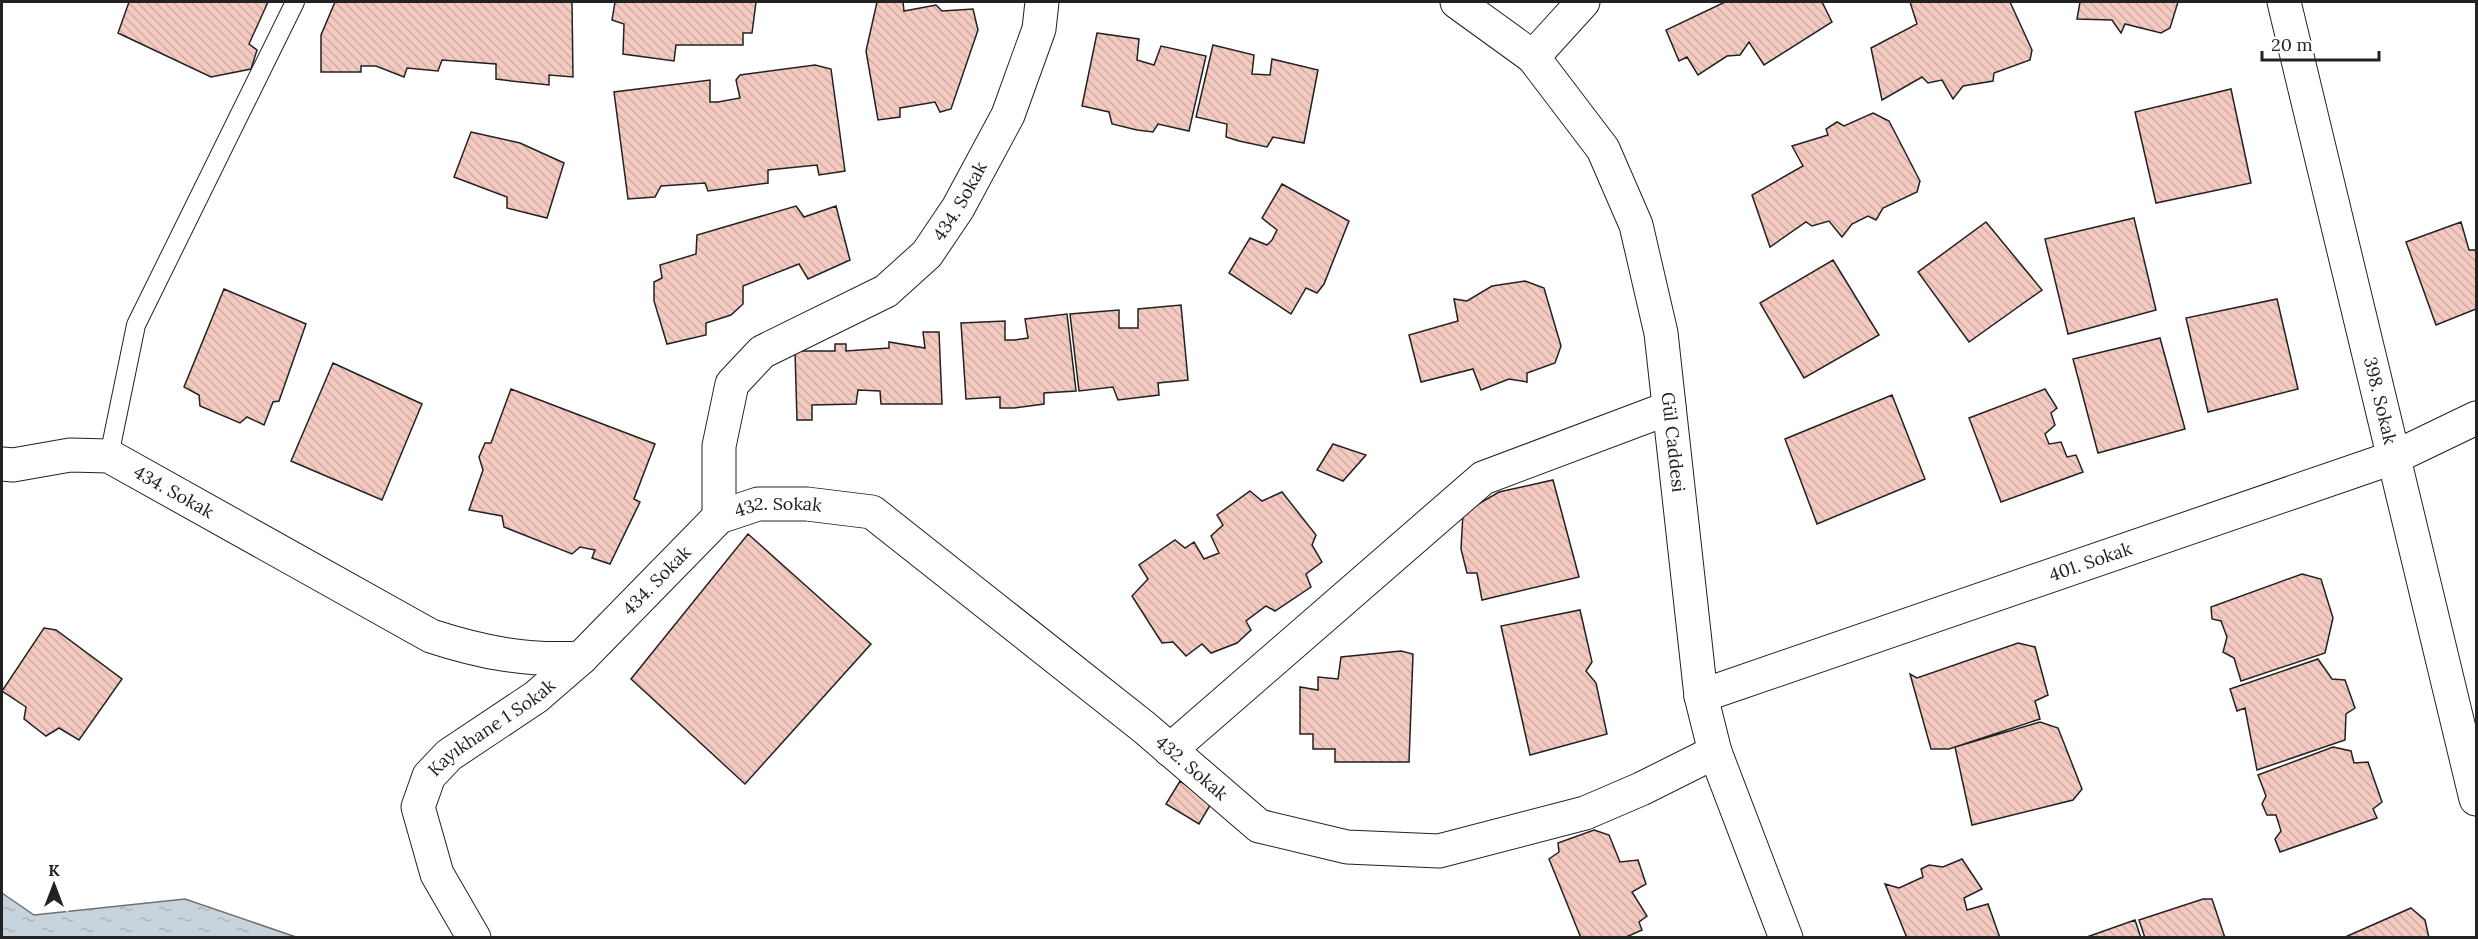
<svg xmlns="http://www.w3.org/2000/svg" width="2478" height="939" font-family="Lora,serif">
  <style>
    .water { fill: url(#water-ripples); stroke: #6f6f6f; stroke-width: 1.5 }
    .building { fill: url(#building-back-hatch); stroke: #222; stroke-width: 1.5 }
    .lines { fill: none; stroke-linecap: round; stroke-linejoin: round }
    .service-casing { stroke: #222; stroke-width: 20 }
    .minor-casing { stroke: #222; stroke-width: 35 }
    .tertiary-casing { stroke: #222; stroke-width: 35 }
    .secondary-casing { stroke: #222; stroke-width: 35 }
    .service { stroke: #fff; stroke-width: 18 }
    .minor { stroke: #fff; stroke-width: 33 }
    .tertiary { stroke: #fff; stroke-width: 33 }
    .secondary { stroke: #fff; stroke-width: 33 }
    .labels { text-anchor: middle; stroke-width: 4.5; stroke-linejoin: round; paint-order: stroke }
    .street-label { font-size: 18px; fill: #222; stroke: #fff }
  </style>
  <defs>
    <pattern id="water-ripples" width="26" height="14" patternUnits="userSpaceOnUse" patternTransform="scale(1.5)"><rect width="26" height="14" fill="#c7d3dd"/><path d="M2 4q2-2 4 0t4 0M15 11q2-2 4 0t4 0" fill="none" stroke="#abb5bd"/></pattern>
    <pattern id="building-back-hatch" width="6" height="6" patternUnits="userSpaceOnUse" patternTransform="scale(1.5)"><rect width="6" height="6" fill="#f3c9c0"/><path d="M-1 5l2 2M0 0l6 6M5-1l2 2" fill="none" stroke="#d0aca5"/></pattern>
  </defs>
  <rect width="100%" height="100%" fill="#fff"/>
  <path class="water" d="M2,893L34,915L185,899L296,937H2Z"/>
  <path class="building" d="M129,2H268L249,44L257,50L251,69L211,77L118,33Z
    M335,2H572L573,77L549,75V85L511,81L496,79V64L442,60L438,71L407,68L404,77L376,66H361V72H321V35Z
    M615,2H756L752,33H743V45H676L674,61L623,54L624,24L612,20Z
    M877,2H903L904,11L936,5L942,11L973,9L978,30L951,109L940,112L935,102L900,108V117L878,120L866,51Z
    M1725,2H1822L1832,22L1764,65L1749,42L1740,55L1727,56L1698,75L1687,57L1679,61L1666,30Z
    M1910,2H2010L2032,50L2030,60L1994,73L1993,81L1963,86L1953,99L1942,80L1928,83L1922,77L1882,100L1871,48L1917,24Z
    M2080,2H2178L2170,28L2161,33L2125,24L2121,33L2112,20L2077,19Z
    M1097,33L1139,39L1137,60L1154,65L1161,46L1206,56L1189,131L1158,124L1153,132L1137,130L1112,124L1109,112L1082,106Z
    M1213,45L1254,55L1252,74L1270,75L1272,59L1318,70L1304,143L1273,137L1267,147L1239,141L1226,137L1227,124L1196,117Z
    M815,65L831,69L845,171L819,175L817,165L768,170V183L708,191L705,183L661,186L655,197L628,199L614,92L710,80V102H718L740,98L736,80L740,75Z
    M2231,89L2251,183L2156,203L2135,112Z
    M1873,113L1889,121L1920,181L1917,192L1883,208L1876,220L1868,216L1852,224L1842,237L1829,221L1812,226L1806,222L1770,247L1752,195L1803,166L1792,146L1828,135L1826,129L1837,122L1844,126Z
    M471,132L520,143L564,163L547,218L507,208V197L454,177Z
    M1282,184L1349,221L1324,284L1317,293L1306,288L1291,314L1229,273L1250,238L1267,245L1272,240L1277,230L1262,218Z
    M796,206L804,217L836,206L850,260L808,279L799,264L743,286V304L731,315L706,323V335L667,344L654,301V282L662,278L660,265L696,254L697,235Z
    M2134,218L2156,310L2068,334L2045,239Z
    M1986,222L2042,290L1969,342L1918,272Z
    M2461,222L2469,250H2476V309L2436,325L2406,242Z
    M1833,260L1879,335L1804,378L1760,303Z
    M1525,281L1544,288L1561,346L1555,363L1527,373V382L1509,379L1481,390L1473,369L1421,382L1409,335L1458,321L1454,299L1467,301L1492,286Z
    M224,289L306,324L279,401L273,402L264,425L247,417L240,423L200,406L199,395L184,387Z
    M2277,299L2298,389L2208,412L2186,318Z
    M1181,305L1188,380L1158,383L1159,395L1118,400L1113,387L1079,391L1070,314L1119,310V328H1138V309Z
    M1067,314L1076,391L1044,393V404L1014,408H1000V397L966,399L961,323L1005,321V340H1014L1028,338L1025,319Z
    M923,332H939L942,404H881L880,391L858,390L856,404L812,405V420H797L795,351H835V344H846V351L889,348V342L925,348Z
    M2160,338L2185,429L2098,453L2073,359Z
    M333,363L422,404L382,500L291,461Z
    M511,389L655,444L634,499L640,502L610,564L592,558L595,550L580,547L572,554L504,527L502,516L469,510L483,470L479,457L485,443H491Z
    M2045,389L2057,408L2051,413L2055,425L2045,434L2049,444L2061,442L2067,457L2076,455L2083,472L2001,502L1969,418Z
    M1892,395L1925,479L1817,524L1785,439Z
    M1333,444L1366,455L1343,481L1317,470Z
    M1553,480L1579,577L1482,600L1477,573H1467L1461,549L1463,513L1499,492Z
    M1250,491L1262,501L1282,492L1316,535L1312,545L1322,562L1306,574L1311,587L1275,611L1266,606L1246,621L1251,630L1237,643L1211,653L1202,644L1186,656L1173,642L1162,643L1132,596L1148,579L1139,565L1175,540L1185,548L1194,542L1204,559L1219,553L1211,536L1223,525L1217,515Z
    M748,534L871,644L745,784L631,679Z
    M2302,574L2321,579L2333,618L2325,653L2241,681L2234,658L2223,652L2227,637L2221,621L2212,619L2211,607Z
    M1580,610L1592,662L1586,671L1596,683L1607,734L1530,755L1501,626Z
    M44,628L56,630L122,679L79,740L59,728L46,736L24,719L26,707L2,691Z
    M2018,643L2035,647L2048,695L2035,701L2040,719L1949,749H1931L1910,674L1917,678Z
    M1401,651L1413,654L1409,762H1335V749H1313V734H1300V687L1318,690V677L1338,679L1341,657Z
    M2318,659L2332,679L2345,680L2355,708L2346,714L2345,740L2257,770L2245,708L2237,711L2230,689Z
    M2040,722L2058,728L2082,789L2073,800L1972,825L1955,747Z
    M2333,747L2351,751L2354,763L2368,762L2382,802L2373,809L2377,818L2280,852L2275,839L2281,831L2276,815H2267L2262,804L2266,796L2258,775Z
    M1180,781L1212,802L1199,824L1166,804Z
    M1594,830L1609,835L1620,862L1638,860L1646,884L1632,892L1647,916L1639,922L1642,930L1624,938H1581L1549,859L1559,852L1558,843Z
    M1962,859L1982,889L1964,898L1967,910L1988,904L2000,938H1907L1885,884L1899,888L1923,877L1921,869L1929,865L1943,867Z
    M2203,899H2212L2225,938H2145L2139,920Z
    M2411,908L2425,920L2429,938H2343Z
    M2135,920L2141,938H2084Z"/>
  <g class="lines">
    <g class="service-casing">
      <path id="service" d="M109,456L136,325L295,2"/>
    </g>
    <g class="minor-casing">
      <g id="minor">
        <path id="s1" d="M2284,2L2476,799"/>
        <path d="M1533,57L1583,2"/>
        <path id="s2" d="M2,464L13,465L70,455L109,456L431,636C483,653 527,661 581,658"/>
        <path id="s3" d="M719,517V446L732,384L762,352L886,291L927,254L958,208L1008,115L1039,29L1042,2"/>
        <path id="s4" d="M1701,696L2395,457L2476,418"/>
        <path d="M1170,750L1483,478L1669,408"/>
      </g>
    </g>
    <g class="tertiary-casing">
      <g id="tertiary">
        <path id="s5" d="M474,938L437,874L418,807L429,776L449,755L536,697L581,658L719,517L758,504H807L872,512L1145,728L1259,826L1347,847L1439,851L1585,813L1641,789L1715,752"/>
      </g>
    </g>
    <g class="secondary-casing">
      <g id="secondary">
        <path id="s6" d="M1457,2L1533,57L1603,149L1636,225L1661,333L1701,696L1715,752L1786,938"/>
      </g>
    </g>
    <use href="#service" class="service"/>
    <use href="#minor" class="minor"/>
    <use href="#tertiary" class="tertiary"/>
    <use href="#secondary" class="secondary"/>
  </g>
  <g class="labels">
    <g class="street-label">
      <text dy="6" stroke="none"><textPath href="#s3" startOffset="434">434. Sokak</textPath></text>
      <text dy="6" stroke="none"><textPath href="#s1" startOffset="410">398. Sokak</textPath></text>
      <text dy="6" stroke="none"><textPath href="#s6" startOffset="513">Gül Caddesi</textPath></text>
      <text dy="6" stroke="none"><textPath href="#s2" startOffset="182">434. Sokak</textPath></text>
      <text dy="6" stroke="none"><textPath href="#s5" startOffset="628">432. Sokak</textPath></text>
      <text dy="6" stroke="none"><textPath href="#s4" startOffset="412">401. Sokak</textPath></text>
      <text dy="6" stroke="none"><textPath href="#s5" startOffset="478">434. Sokak</textPath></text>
      <text dy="6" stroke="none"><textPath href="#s5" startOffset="256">Kayıkhane 1 Sokak</textPath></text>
      <text dy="6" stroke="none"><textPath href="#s5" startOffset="1132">432. Sokak</textPath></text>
    </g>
  </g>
  <rect width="2478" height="939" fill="none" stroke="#222222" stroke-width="6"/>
  <g transform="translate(54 885)" stroke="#ffffff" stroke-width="4.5" paint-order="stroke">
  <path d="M0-4.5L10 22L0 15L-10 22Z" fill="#222222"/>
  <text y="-9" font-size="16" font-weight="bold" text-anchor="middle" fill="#222222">K</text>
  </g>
  <path d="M2262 51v9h117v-9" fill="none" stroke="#222222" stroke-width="3"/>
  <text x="2271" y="51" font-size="18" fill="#222222" stroke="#ffffff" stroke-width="4.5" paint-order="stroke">20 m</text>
</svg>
